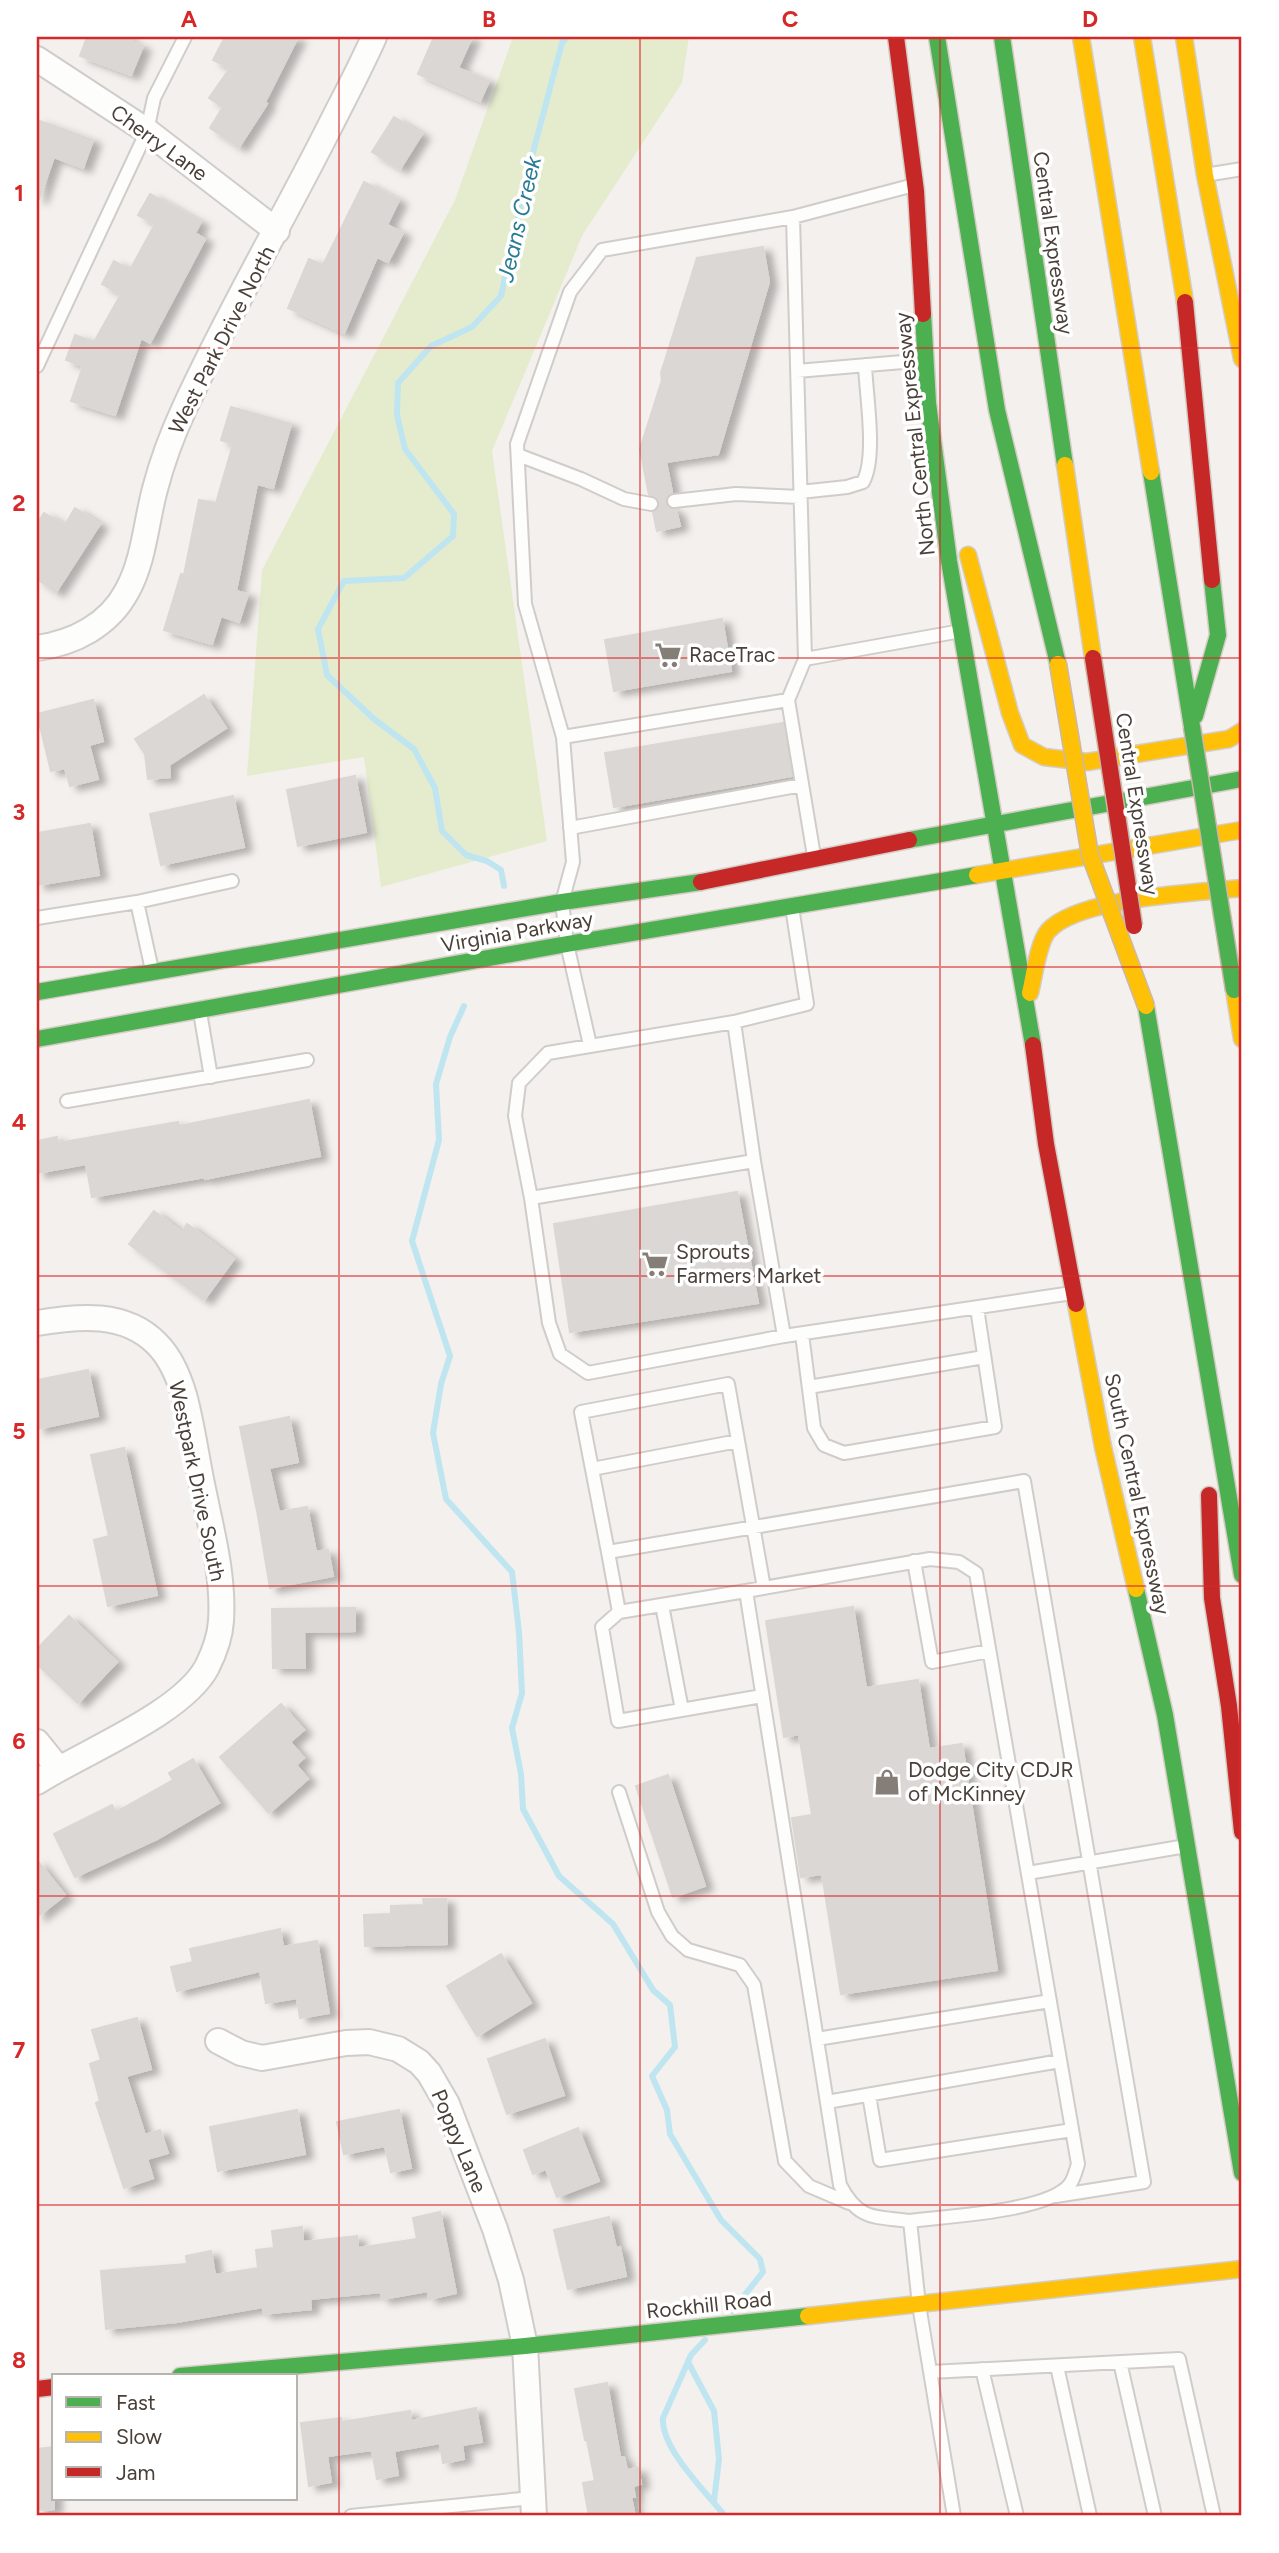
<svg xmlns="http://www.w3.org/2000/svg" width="1279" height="2553" font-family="Figtree,sans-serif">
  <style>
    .green { fill: #e5ecce }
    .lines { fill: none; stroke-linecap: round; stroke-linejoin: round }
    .stream { stroke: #bee5f0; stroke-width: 6 }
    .building { fill: #dbd7d4; stroke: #dbd7d3; stroke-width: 2; filter: url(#shadow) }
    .lane-casing { stroke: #d0ccc9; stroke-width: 16 }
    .street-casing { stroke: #d0ccc9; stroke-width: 28 }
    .fast-casing { stroke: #d4cdc5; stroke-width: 19 }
    .slow-casing { stroke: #d4cdc5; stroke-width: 19 }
    .jam-casing { stroke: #d4cdc5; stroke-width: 19 }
    .lane { stroke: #fdfdfc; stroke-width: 12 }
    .street { stroke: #fdfdfc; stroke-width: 24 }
    .fast { stroke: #4caf50; stroke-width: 16 }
    .slow { stroke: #ffc107; stroke-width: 16 }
    .jam { stroke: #c62828; stroke-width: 16 }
    .fast-bridge-casing { stroke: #cab8a9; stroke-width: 19; stroke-linecap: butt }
    .slow-bridge-casing { stroke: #cab8a9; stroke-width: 19; stroke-linecap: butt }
    .jam-bridge-casing { stroke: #cab8a9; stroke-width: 19; stroke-linecap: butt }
    .fast-bridge { stroke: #4caf50; stroke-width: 16 }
    .slow-bridge { stroke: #ffc107; stroke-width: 16 }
    .jam-bridge { stroke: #c62828; stroke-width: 16 }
    .grid { fill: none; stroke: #d62828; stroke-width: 2; stroke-opacity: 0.55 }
    .labels { text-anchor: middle; stroke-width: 7; stroke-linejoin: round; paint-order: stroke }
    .street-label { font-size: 21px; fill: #4a4038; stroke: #fff }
    .poi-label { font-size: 21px; fill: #4a4038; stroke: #fff; text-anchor: start }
    .water-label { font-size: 23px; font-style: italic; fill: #2a7b96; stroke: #fff }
    .neatline { fill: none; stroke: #d62828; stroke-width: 2.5 }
    .grid-label { font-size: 23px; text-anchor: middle; font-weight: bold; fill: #d62828 }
  </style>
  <defs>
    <filter id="shadow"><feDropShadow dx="8" dy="4.5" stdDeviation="3.5" flood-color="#0004"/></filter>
  </defs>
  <rect width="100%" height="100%" fill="#f3f0ed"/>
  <path class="green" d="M513,37H689L682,83L583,234L492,451L547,841L381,887L364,757L247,776L262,570L455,200Z"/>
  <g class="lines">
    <path class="stream" d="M504,886L501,870L487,861L466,855L442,831L435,788L414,749L374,719L327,675L318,629L344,581L404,578L453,536L454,514L405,449L397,415L398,383L431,346L472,327L501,296L527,175L562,43L567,37
      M464,1006L450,1037L436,1084L439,1140L412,1241L450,1356L441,1384L433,1433L446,1499L512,1572L519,1632L522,1693L512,1728L521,1774L523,1809L559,1876L613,1924L653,1990L670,2005L675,2047L652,2076L667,2110L670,2134L721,2220L760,2259L763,2272L732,2311
      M705,2340L691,2355L663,2418C661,2449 706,2492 725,2516
      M688,2362L714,2411L719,2459L714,2501"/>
  </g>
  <path class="building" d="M87,37H130L129,41L143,46L131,75L80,56Z
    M225,37H298L265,102L267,104L239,147L210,128L223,107L209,98L230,68L213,60Z
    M434,37H472L458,68L489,81L480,101L418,74Z
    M394,117L422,134L400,169L372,152Z
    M37,120L93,140L83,168L54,157L39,199H37Z
    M364,182L399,200L387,225L403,233L388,262L377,257L344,333L288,308L309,259L323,265Z
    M150,194L201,222L195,233L205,239L150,343L141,338L115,415L71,401L83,366L66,360L75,335L94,342L121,294L102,284L114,261L130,270L155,224L138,215Z
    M763,247L769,282L718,454L666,462L672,492L666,497L665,503L670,509L676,510L680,526L657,531L653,512L658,509L659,502L656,497L649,495L640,449L662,380L661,373L697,258Z
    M231,407L291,424L273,488L257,484L236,591L248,594L239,622L221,616L212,644L164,630L181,574L184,575L199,500L216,503L233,444L221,440Z
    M75,508L100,524L56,592L37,579V524L44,513L65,525Z
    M722,619L731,671L614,691L605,640Z
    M204,695L226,728L169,765L170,777L148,779L145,754L135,739Z
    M93,700L103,741L89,745L98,779L70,786L65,768L51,771L37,714Z
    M783,723L792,776L614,807L605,753Z
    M355,776L366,832L298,846L287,790Z
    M233,796L244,847L161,865L150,814Z
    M90,824L99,875L37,885V833Z
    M309,1100L320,1156L205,1179V1177L92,1197L86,1164L37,1173V1141L57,1137L58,1143L178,1122L179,1126Z
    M737,1192L758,1303L570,1332L554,1224Z
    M154,1211L182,1232L187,1224L234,1259L204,1300L129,1244Z
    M88,1370L98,1416L37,1429V1380Z
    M289,1417L298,1462L269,1468L279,1512L307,1507L316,1552L328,1550L333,1576L270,1588L258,1516L240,1427Z
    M124,1448L157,1595L108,1606L94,1540L109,1536L91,1455Z
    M853,1607L866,1688L918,1680L929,1749L962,1744L997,1970L841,1994L822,1874L801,1877L792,1818L812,1815L799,1734L784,1737L766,1621Z
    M355,1608V1631L304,1632L305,1668H273L272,1609Z
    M69,1616L117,1662L78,1703L37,1664V1649Z
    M281,1704L304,1730L290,1742L304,1758L296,1765L308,1779L269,1813L220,1757Z
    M193,1759L219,1803L157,1839L75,1877L54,1834L112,1805L116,1812L173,1780L169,1773Z
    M668,1775L705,1886L673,1897L636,1786Z
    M37,1860L65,1895L37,1917Z
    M423,1899H446L447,1944L365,1946L364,1915L391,1914V1906L424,1905Z
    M280,1929L283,1947L317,1941L329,2013L300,2018L297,1998L266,2003L260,1971L177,1991L171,1967L193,1962L190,1949Z
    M501,1954L531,2003L477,2036L447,1986Z
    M137,2018L151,2069L126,2076L145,2135L160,2130L168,2153L147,2159L153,2178L124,2188L96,2103L100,2101L90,2064L101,2060L92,2030Z
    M545,2039L564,2095L507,2114L488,2059Z
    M297,2110L305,2154L218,2171L210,2127Z
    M399,2110L411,2168L391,2172L385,2146L344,2154L337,2122Z
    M578,2128L599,2181L557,2197L546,2169L533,2174L524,2150Z
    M440,2212L456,2293L429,2299L428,2291L382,2299L381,2292L310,2299L311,2309L263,2314V2307L177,2322L106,2329L101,2271L187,2264L186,2256L211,2251L215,2275L258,2268L256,2250L274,2248L272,2231L302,2227L303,2242L357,2236L358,2248L417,2239L413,2218Z
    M609,2217L616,2248L620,2247L626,2276L568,2289L554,2230Z
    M607,2383L620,2457H624L627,2470L638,2468L641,2484L633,2486L635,2497H631L635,2516H589L583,2483L595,2481L587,2440H585L575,2389Z
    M476,2408L482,2442L462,2445L464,2459L443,2463L440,2443L394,2451L398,2475L377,2479L372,2450L327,2456L331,2482L309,2486L301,2423L341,2418L342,2422L410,2411L411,2421Z
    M54,2447V2509L38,2510L37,2449Z"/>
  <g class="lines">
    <g class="lane-casing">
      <path id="lane" d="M1205,175L1242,169
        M37,366L147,131L154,98L185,37
        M797,371L926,360
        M518,455L581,479L624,499L651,504
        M800,492L847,487L863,482C877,457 866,395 865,365
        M674,501L736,494L800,497
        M805,659L793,217L914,185
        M788,700L805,659L961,631
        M563,737L525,604L517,444L570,292L602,250L793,217
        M570,828L802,785
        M137,902L232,881
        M37,918L137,902L152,970
        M200,1012L211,1077
        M734,1022L807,1004L792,907
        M590,1045L567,944L562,902L573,862L563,737L788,700L814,856
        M67,1101L307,1060
        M754,1161L784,1336L1072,1293
        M531,1198L515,1116L519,1083L548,1053L734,1022L754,1161L531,1198L549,1323L560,1354L588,1373L784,1336
        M802,1334L814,1428L824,1445L844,1453L995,1427L977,1308
        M809,1387L984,1357
        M592,1469L738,1441
        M608,1552L581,1412L728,1384L764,1588
        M914,1561L932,1662L989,1651
        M746,1591L619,1612L608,1552L1024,1481L1144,2182L1056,2196
        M662,1605L682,1710
        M619,1612L602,1627L618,1721L762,1696
        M619,1792L658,1912L672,1936L688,1950L740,1965L754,1985L785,2161L809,2186L849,2203
        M1028,1873L1186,1846
        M817,2039L1050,2001
        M869,2095L880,2160L1072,2130
        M827,2102L1060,2061
        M910,2221C873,2216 859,2221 840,2185L746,1591L930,1559L959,1562L976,1573L1078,2164C1076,2170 1074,2179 1070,2184C1049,2212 945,2216 910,2221L919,2305L954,2516
        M1120,2362L1155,2516
        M1057,2366L1090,2516
        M982,2369L1017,2516
        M930,2372L1179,2359L1214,2516
        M351,2516L532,2498"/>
    </g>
    <g class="street-casing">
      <path id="street" d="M37,59L147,131L277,231
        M37,648C74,643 109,625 127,591C144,561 146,522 155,489C162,462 172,435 184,409C227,315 280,225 327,132C343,100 360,69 374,37
        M37,1323C78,1316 125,1311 157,1344C170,1357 179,1378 184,1395C192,1424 196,1455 202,1484C211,1529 224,1575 221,1621C220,1637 214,1653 207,1667C182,1714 83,1752 37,1782
        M37,1742L58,1768
        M218,2041L241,2053L262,2058L346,2043L369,2042L398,2049L419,2062L429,2073L447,2104L495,2229L511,2280L525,2346L534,2516"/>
    </g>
    <g class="fast-casing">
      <path id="fast" d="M937,37L997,410L1058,664
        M1002,37L1065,465
        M923,314L928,403L949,561L1033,1045
        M1151,472L1192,727
        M1195,716L1218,635L1212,580
        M909,840L1242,779
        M37,992L562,902L701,882
        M1146,1006L1242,1575
        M37,1039L567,944L977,875
        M1136,1589L1165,1715L1242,2173
        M180,2376L525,2346L808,2316"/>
    </g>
    <g class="slow-casing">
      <path id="slow" d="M1081,37L1151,472
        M1142,37L1185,302
        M1184,37L1205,175L1242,359
        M1065,465L1093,658
        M968,555L1010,713L1022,745L1044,757L1087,762L1229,739L1242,731
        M977,875L1242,830
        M1234,990L1242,1039
        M1030,993C1034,977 1038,943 1048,931C1078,897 1197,893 1242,888
        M1076,1304L1103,1447L1136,1589
        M808,2316L1242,2269"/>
    </g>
    <g class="jam-casing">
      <path id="jam" d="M896,37L916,191L923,314
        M1185,302L1212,580
        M701,882L909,840
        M1033,1045L1046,1144L1076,1304
        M1209,1495L1212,1598L1229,1706L1242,1832
        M37,2389L54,2387"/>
    </g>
    <use href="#lane" class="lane"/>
    <use href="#street" class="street"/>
    <use href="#fast" class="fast"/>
    <use href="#slow" class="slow"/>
    <use href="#jam" class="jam"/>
    <g class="fast-bridge-casing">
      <path id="fast-bridge" d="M1192,727L1234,990"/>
    </g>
    <g class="slow-bridge-casing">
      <path id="slow-bridge" d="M1058,664L1090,855L1146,1006"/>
    </g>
    <g class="jam-bridge-casing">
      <path id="jam-bridge" d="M1093,658L1134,926"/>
    </g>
    <use href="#fast-bridge" class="fast-bridge"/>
    <use href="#slow-bridge" class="slow-bridge"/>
    <use href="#jam-bridge" class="jam-bridge"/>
  </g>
  <path class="grid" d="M339,37V2516M640,37V2516M940,37V2516M37,348H1242M37,658H1242M37,967H1242M37,1276H1242M37,1586H1242M37,1896H1242M37,2205H1242"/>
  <defs>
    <g id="supermarket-bare" transform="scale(2.1)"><path d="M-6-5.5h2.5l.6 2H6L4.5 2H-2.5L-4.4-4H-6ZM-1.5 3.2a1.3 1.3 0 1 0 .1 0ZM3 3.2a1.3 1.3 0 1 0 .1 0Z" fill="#857e77" stroke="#fff" stroke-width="2.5" paint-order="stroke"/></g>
    <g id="shop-bare" transform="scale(2.1)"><path d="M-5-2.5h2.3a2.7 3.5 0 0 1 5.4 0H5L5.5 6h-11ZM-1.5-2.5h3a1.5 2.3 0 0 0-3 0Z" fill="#857e77" stroke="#fff" stroke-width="2.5" paint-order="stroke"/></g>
  </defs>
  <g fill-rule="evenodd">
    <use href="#supermarket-bare" x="668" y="655"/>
    <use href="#supermarket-bare" x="655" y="1264"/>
    <use href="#shop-bare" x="887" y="1782"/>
  </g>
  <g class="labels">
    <g class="street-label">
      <text transform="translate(159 143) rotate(36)" y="7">Cherry Lane</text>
      <text transform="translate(1053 243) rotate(82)" y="7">Central Expressway</text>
      <text transform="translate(222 340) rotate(-63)" y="7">West Park Drive North</text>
      <text transform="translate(915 434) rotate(-96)" y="7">North Central Expressway</text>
      <text transform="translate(1137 804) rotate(81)" y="7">Central Expressway</text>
      <text transform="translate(517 932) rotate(-10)" y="7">Virginia Parkway</text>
      <text transform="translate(197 1481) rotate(78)" y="7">Westpark Drive South</text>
      <text transform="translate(1137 1494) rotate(78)" y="7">South Central Expressway</text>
      <text transform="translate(459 2141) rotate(67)" y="7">Poppy Lane</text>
      <text transform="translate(709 2305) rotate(-6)" y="7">Rockhill Road</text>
    </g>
    <g class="poi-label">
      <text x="689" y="662">RaceTrac</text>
      <text x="676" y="1259">Sprouts<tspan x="676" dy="24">Farmers Market</tspan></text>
      <text x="908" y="1777">Dodge City CDJR<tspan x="908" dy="24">of McKinney</tspan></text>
    </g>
    <g class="water-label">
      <text transform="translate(519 219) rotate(-77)" y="8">Jeans Creek</text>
    </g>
  </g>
  <rect width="1279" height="2553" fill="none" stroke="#ffffff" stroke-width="77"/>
  <rect x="52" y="2374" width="245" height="126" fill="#ffffff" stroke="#b7b3af" stroke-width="2"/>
  <rect x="66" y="2397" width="35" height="10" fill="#4caf50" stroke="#b7b3af" stroke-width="2"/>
  <text x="116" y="2410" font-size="21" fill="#4a4038">Fast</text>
  <rect x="66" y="2432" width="35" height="10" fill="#ffc107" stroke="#b7b3af" stroke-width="2"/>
  <text x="116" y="2444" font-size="21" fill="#4a4038">Slow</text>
  <rect x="66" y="2467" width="35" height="10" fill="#c62828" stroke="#b7b3af" stroke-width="2"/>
  <text x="116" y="2480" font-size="21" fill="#4a4038">Jam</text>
  <rect x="38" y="38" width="1202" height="2476" class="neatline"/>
  <g class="grid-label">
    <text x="189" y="27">A</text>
    <text x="489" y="27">B</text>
    <text x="790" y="27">C</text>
    <text x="1090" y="27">D</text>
    <text x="19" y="201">1</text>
    <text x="19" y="511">2</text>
    <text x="19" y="820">3</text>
    <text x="19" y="1130">4</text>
    <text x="19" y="1439">5</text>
    <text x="19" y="1749">6</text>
    <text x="19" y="2058">7</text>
    <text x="19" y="2368">8</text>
  </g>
</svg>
